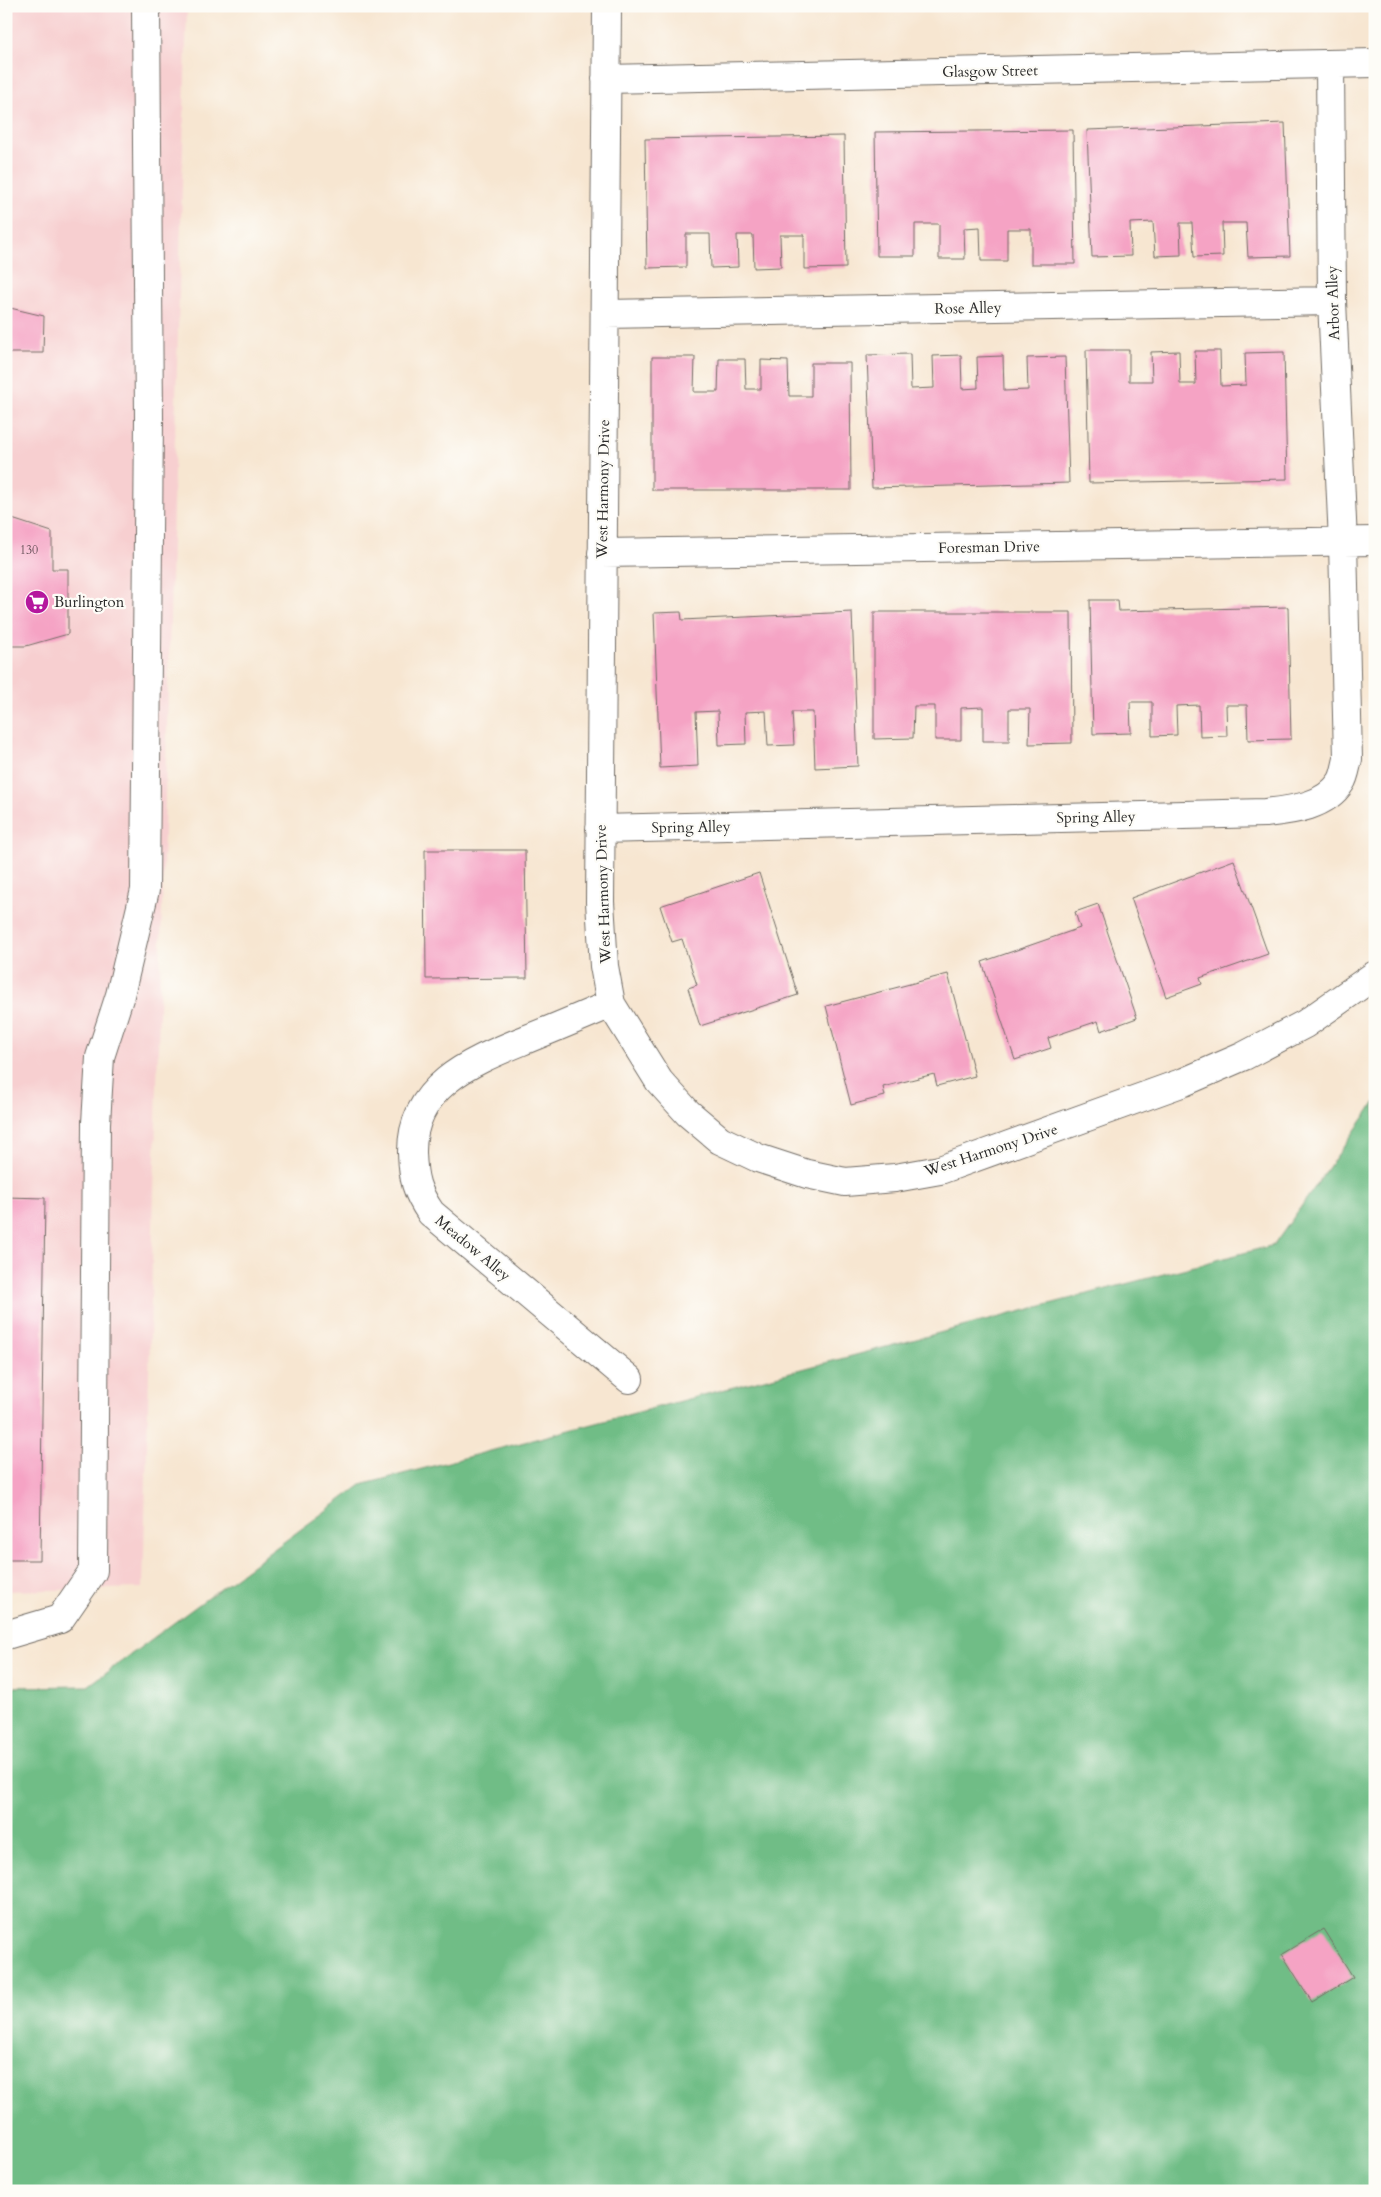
<svg xmlns="http://www.w3.org/2000/svg" width="1381" height="2197" font-family="Cardo,serif">
  <style>
    .built { fill: #f7cfd0 }
    .forest { fill: #70bd86; stroke: #4e7458 }
    .building { fill: #f5a3c4 }
    .lines { fill: none; stroke-linecap: round; stroke-linejoin: round }
    .minor-casing { stroke: #726c65; stroke-width: 30 }
    .minor { stroke: #fff; stroke-width: 28 }
    .labels { text-anchor: middle; stroke-width: 4.5; stroke-linejoin: round; paint-order: stroke }
    .number-label { font-size: 12px; fill: #5e4951 }
    .street-label { font-size: 15px; fill: #2b2b2b; stroke: #fdfcf7 }
    .poi-label { font-size: 15px; fill: #2b2b2b; stroke: #fdfcf7; text-anchor: start }
  </style>
  <rect width="100%" height="100%" fill="#fdfcf7"/>
  <filter id="ink" filterUnits="userSpaceOnUse"><feTurbulence type="fractalNoise" baseFrequency=".02" numOctaves="2"/><feDisplacementMap in="SourceGraphic" scale="10" xChannelSelector="R" yChannelSelector="G"/><feConvolveMatrix kernelMatrix="1 2 1 2 8 2 1 2 1" color-interpolation-filters="sRGB"/></filter>
  <filter id="wash" filterUnits="userSpaceOnUse"><feTurbulence type="fractalNoise" baseFrequency=".0096" numOctaves="4" result="noise"/><feDisplacementMap in="SourceGraphic" scale="20" xChannelSelector="R" yChannelSelector="G"/><feGaussianBlur stdDeviation="1.12" result="paint"/><feColorMatrix in="noise" values="0 0 0 0 0 0 0 0 0 0 0 0 0 0 0 0 0 1.4 0 .05"/><feComposite in="paint" operator="in"/></filter>
  <g filter="url(#wash)">
    <rect width="100%" height="100%" fill="#f7e6d1"/>
    <path class="built" d="M6,6H187L143,1588L6,1591Z"/>
    <path class="forest" d="M1375,1102V2191H6V1687L88,1686L361,1485L1274,1245Z"/>
    <g id="blocks">
      <path class="building" d="M1285,123L1290,256L1248,257L1246,223H1222L1223,256L1194,257L1192,223H1180L1181,255L1155,256L1153,222L1130,223L1131,256L1092,257L1087,130Z
        M1073,130L1075,264H1031V229H1007V261H981L980,227L964,228L965,259H939V224H915V256H877L875,132Z
        M844,136L846,268L804,269V235H780L781,267L754,268L753,235H737L738,267L711,268L710,234H686V267L647,268L645,139Z
        M6,307L44,316L43,353H6Z
        M1086,350H1129V381H1152L1151,352L1179,351L1180,384H1196L1195,351H1220L1221,386L1246,385L1245,353L1284,352L1287,479L1089,483Z
        M910,354L911,389L934,388L933,356L961,355L962,389L978,388L977,357L1003,356L1004,391L1028,390L1027,358L1065,357L1069,483L872,488L867,355Z
        M652,357H695L694,392H718L719,359H745L746,389H761V360L788,361L789,396H811V363H850L851,490H652Z
        M6,517L52,532V569H68V634L26,646H6Z
        M1090,600H1118L1119,611L1288,607L1291,739L1248,740L1247,705H1226L1227,736L1200,737L1199,705L1176,706L1177,735L1152,736V702H1130L1131,733L1093,734Z
        M681,612L682,620L852,612L858,766L815,768L813,712H792L794,745L768,746L766,711L745,712L746,744L719,745L718,711L696,712L698,766L660,768L654,613Z
        M874,612H1071L1072,743L1029,744L1030,709H1009V741H983V707L961,708V740H935V706H914L913,738L874,739Z
        M425,850H525L527,978L426,979Z
        M1234,860L1268,954L1200,978L1202,984L1166,997L1131,898Z
        M759,873L798,995L700,1026L688,988L697,985L682,939L672,942L660,906Z
        M1098,904L1137,1018L1101,1031L1098,1021L1048,1038L1051,1048L1015,1060L982,962L1080,928L1075,912Z
        M948,974L975,1076L937,1086L934,1074L883,1087L885,1096L851,1105L826,1006Z
        M6,1197L45,1198L40,1560H6Z
        M1323,1929L1353,1977L1312,2002L1282,1954Z"/>
    </g>
  </g>
  <g filter="url(#ink)">
    <use href="#blocks" fill-opacity="0" stroke="#726c65" stroke-width="1"/>
    <g class="lines">
      <g class="minor-casing">
        <path id="minor" d="M607,6L600,902L604,966L611,1004L659,1081L688,1113L720,1140L758,1158L807,1174L845,1182L895,1178L940,1170L1184,1082L1244,1056L1305,1024L1375,975
          M606,79L1375,63
          M605,314L1332,301
          M602,553L1375,541
          M600,829L1265,813C1292,810 1325,807 1341,782C1345,776 1346,766 1348,759L1343,542L1332,301L1330,64
          M611,1004C583,1016 555,1028 527,1039C474,1061 411,1084 412,1153C413,1179 416,1191 431,1213L629,1379
          M6,1635L60,1619L93,1571L96,1123L100,1057L120,995L145,890L149,418L146,6"/>
      </g>
      <use href="#minor" class="minor"/>
    </g>
  </g>
  <defs>
    <g id="supermarket-disc" transform="scale(1.25)"><circle r="9.5" fill="#b5179e" stroke="#fdfcf7"/><path d="M-6-5.5h2.5l.6 2H6L4.5 2H-2.5L-4.4-4H-6ZM-1.5 3.2a1.3 1.3 0 1 0 .1 0ZM3 3.2a1.3 1.3 0 1 0 .1 0Z" fill="#fff"/></g>
  </defs>
  <g fill-rule="evenodd">
    <use href="#supermarket-disc" x="37" y="602"/>
  </g>
  <g class="labels">
    <g class="number-label">
      <text x="29" y="554">130</text>
    </g>
    <g class="street-label">
      <text transform="translate(990 71) rotate(-1)" y="5">Glasgow Street</text>
      <text transform="translate(1333 303) rotate(-92)" y="5">Arbor Alley</text>
      <text transform="translate(968 308) rotate(-1)" y="5">Rose Alley</text>
      <text transform="translate(603 489) rotate(-89)" y="5">West Harmony Drive</text>
      <text transform="translate(989 547) rotate(-1)" y="5">Foresman Drive</text>
      <text transform="translate(1096 817) rotate(-1)" y="5">Spring Alley</text>
      <text transform="translate(691 827) rotate(-1)" y="5">Spring Alley</text>
      <text transform="translate(603 894) rotate(-92)" y="5">West Harmony Drive</text>
      <text transform="translate(991 1150) rotate(-18)" y="5">West Harmony Drive</text>
      <text transform="translate(473 1248) rotate(40)" y="5">Meadow Alley</text>
    </g>
    <g class="poi-label">
      <text x="54" y="607">Burlington</text>
    </g>
  </g>
  <rect width="1381" height="2197" fill="none" stroke="#fdfcf7" stroke-width="25"/>
</svg>
